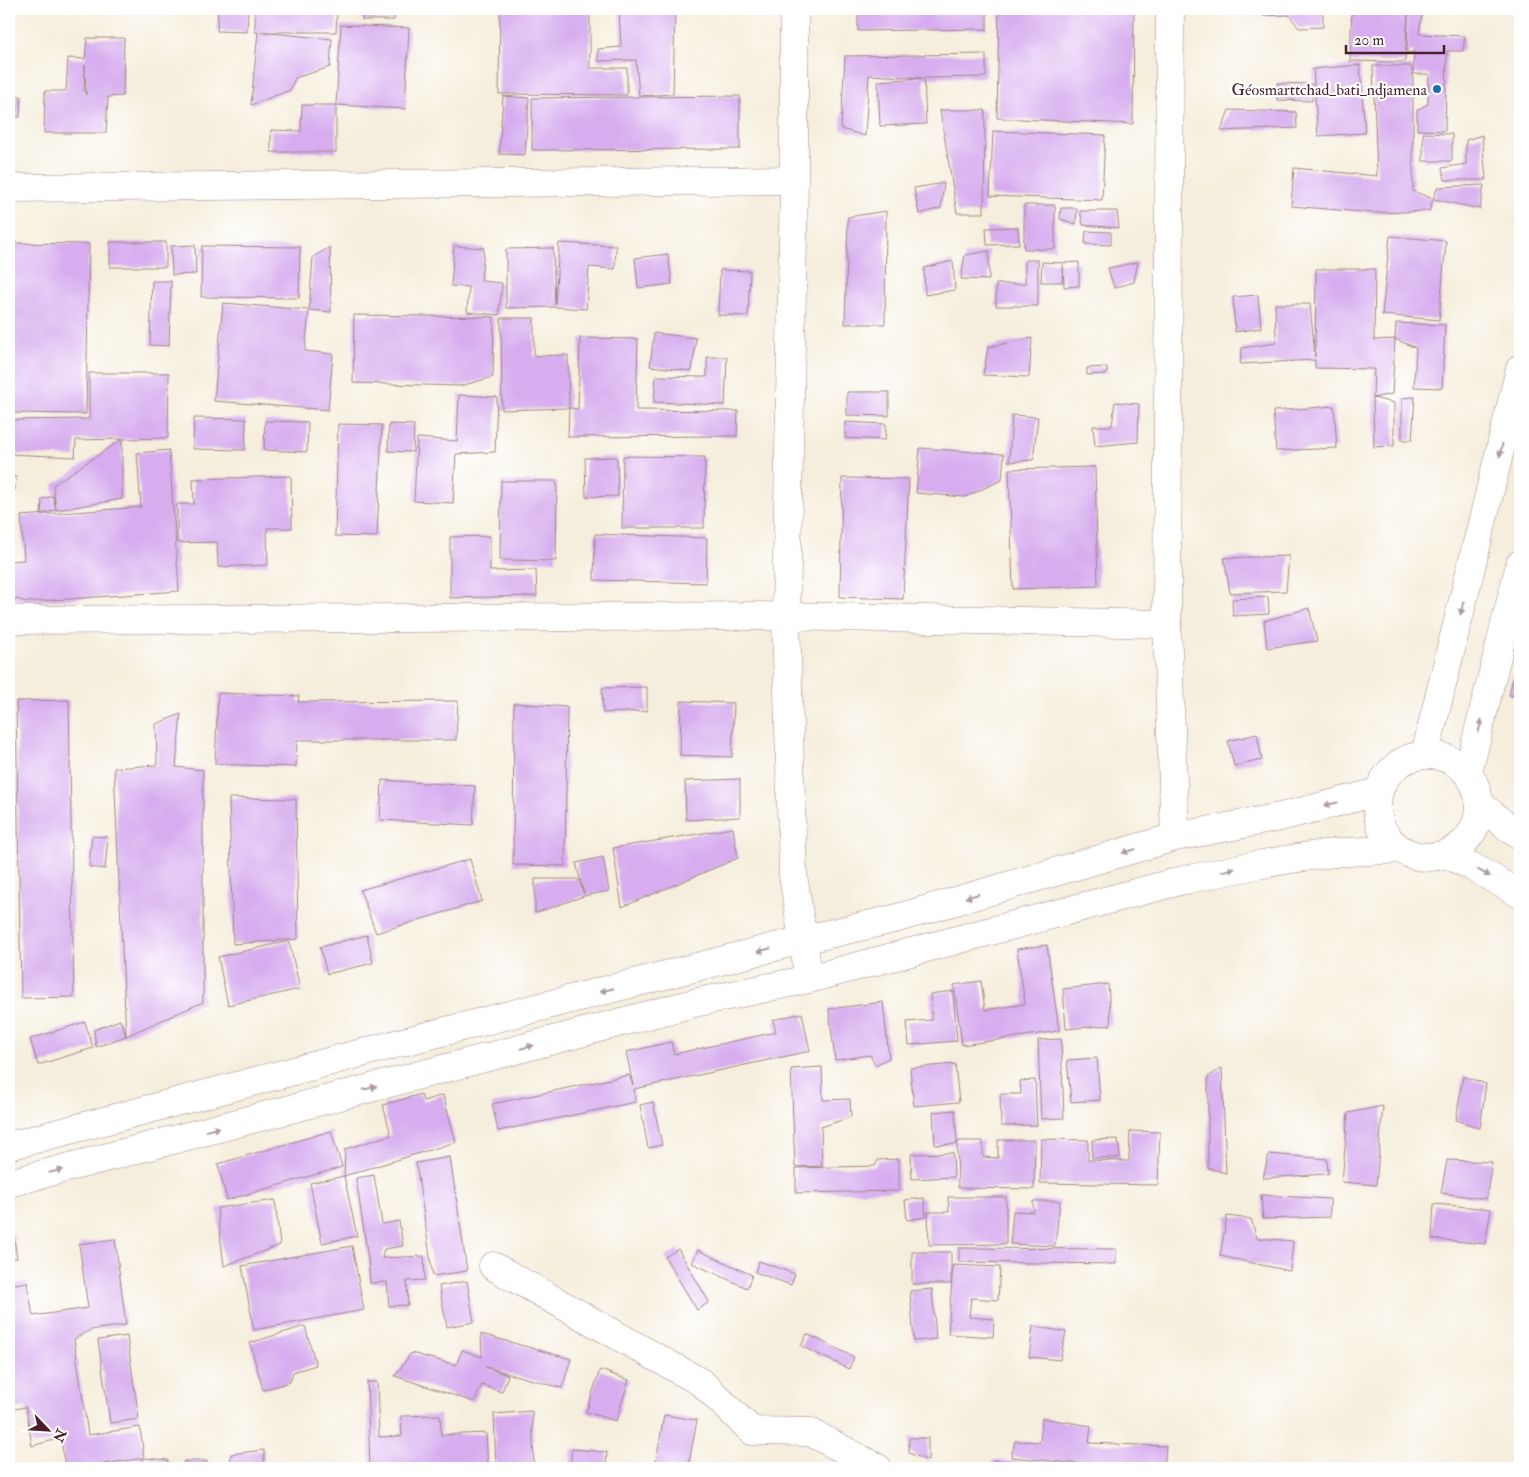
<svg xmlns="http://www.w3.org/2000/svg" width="1529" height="1477" font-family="'IM FELL Double Pica',serif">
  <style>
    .building { fill: #d7adef; fill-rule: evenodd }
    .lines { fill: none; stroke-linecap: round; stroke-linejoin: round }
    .minor-casing { stroke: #a08684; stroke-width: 29 }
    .tertiary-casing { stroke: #a08684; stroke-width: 29 }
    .minor { stroke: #fff; stroke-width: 28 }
    .tertiary { stroke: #fff; stroke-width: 28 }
    .oneway { fill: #ae9aa0 }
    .poi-dot { fill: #1f6fb2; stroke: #fff; stroke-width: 2 }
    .labels { text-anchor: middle; stroke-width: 4.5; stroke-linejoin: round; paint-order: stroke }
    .poi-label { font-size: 16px; fill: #4a1f2b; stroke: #fff; text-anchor: end }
  </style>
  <rect width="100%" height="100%" fill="#fff"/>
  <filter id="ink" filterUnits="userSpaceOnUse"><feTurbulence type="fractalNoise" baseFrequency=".02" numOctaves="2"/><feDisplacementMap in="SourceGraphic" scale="10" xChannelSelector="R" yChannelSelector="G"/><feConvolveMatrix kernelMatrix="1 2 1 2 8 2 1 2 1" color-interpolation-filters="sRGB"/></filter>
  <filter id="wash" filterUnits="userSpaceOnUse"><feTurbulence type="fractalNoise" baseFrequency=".0096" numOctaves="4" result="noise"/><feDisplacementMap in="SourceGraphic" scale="20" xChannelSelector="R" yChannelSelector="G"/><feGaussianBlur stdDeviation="1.12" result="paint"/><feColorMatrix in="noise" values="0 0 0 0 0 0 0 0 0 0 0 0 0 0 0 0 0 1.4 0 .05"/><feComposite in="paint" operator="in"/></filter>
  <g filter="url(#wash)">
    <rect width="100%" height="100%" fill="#f5eedc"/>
    <g id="blocks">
      <path class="building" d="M218,9H248L247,32L217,31Z
        M255,9H337L336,32H260L332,39L330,67L295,78L290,90L251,105L258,32H255Z
        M363,9H394V20H362Z
        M500,9H590V68H627V95L499,94Z
        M619,9H675L673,94L639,96L636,60L598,61V49L621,47Z
        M858,9H987V29L858,31Z
        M999,9H1134L1133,124L997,118Z
        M1262,9H1323V27L1299,28L1289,15L1263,16Z
        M1352,9H1423L1419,34L1465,36L1463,51H1447L1445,131L1417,130V110L1428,104L1429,74H1413V191L1433,199L1438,187L1484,185L1480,209L1433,199L1429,211L1374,213L1291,206L1294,168L1377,176L1373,66H1411L1413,74L1414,51L1407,53L1408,12L1405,62L1350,61Z
        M341,25L409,28L405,109L336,105Z
        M87,38H124L123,96L108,97L106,133H44L45,91H66L68,58L85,59ZM85,65L86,95L84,91Z
        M986,54V77L924,78L926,124L880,126L878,81L923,78L869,75L865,136L841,129L845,56Z
        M1360,65L1365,133L1318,136L1313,69Z
        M1277,83L1312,84V101L1277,100Z
        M9,95L21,96L20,117H9Z
        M503,96L529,98L525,155L499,154Z
        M740,96V149L532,150V98Z
        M302,105H336V152H271V130L301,131Z
        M940,110H985L984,213H957Z
        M1229,110L1296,112L1297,128L1221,131Z
        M993,131L1105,135L1102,200L990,196Z
        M1423,133L1452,134V161H1423Z
        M1482,135L1486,180H1445L1442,168L1466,164V140Z
        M944,183L941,208L919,214L914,188Z
        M1024,205H1055V249H1024Z
        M1061,208H1077L1076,224L1060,219Z
        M886,211L885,324H845L848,217Z
        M1080,211H1117L1119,228L1083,225Z
        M1018,227L1019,244L987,245L986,228Z
        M1086,231L1111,232V245L1085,244Z
        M1390,236L1446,241L1439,320L1382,315Z
        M110,242H166V267H110Z
        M9,243L89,244L86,414L9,413Z
        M559,243L616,246L615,269L589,267L586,309L555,307L506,308V249L553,248L555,305Z
        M195,245L196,274L172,275L171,246Z
        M202,246L300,247L299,298L201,297Z
        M454,246L484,248L481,281L502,283L499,315L467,312L469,287L451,286Z
        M330,247L331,312L309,310L313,257Z
        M989,251V280L961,279L965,255Z
        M668,254L672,284L638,288L635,258Z
        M1025,260H1038V306H996V284H1025Z
        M953,261L955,290L925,295L924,268Z
        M1042,262L1063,263L1079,262V286L1064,287L1063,265L1062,282H1041Z
        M1138,262L1134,282L1114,288L1108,268Z
        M1316,269H1375L1374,340L1395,339L1396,323L1445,325L1442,388L1414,387L1416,348L1395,339L1392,394L1373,398L1374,369L1315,368V360L1240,364L1242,348L1276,343L1275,304H1310L1315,357Z
        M720,270L750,271L748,316L718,315Z
        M152,281H171L169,346L150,345Z
        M1258,295L1261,328L1235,332L1233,297Z
        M223,303L309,310L305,351L333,354L328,410L214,401Z
        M354,315L494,317L493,377L460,386L353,383Z
        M501,318H534V356L568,355L569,408L502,410Z
        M654,333L696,338L692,371L650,366Z
        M580,338L638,339L636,410L738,411L737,436L568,437L569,408L578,409Z
        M1032,338L1029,377L983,375L988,347Z
        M707,357H727L725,405L654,402L656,376L707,377Z
        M1107,367V374L1087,375V368Z
        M89,373H169L168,438L122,439V499L56,510L53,485L122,439L76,440L75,457L9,454V420L89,419Z
        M847,392H889V416L847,415Z
        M459,395L497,397L495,452L456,454L453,503L414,501L417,438L457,441Z
        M1415,397L1412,440H1402V398Z
        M1373,398L1394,403V446L1374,447Z
        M1115,402L1139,404L1138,442L1095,446L1093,426H1112Z
        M1334,406L1337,448L1276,451L1273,411Z
        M1012,415L1038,417L1033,460L1009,462Z
        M194,418L246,419L245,450L193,449Z
        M265,421L308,422L307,452L264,450Z
        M845,422L886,424L885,440L845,438Z
        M338,424L382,425L377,537L335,536Z
        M389,424L414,425L413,452L388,451Z
        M920,448L1004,454L1002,480L965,497L916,493Z
        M169,450L179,591L27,602L9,597V561L24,560L21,516L141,507L137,453Z
        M623,456L705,457L704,528H622Z
        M617,457L618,496L586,497L585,458Z
        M1095,467L1098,586L1013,589L1009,469Z
        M291,476L292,528H267L268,565L218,567L217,542L177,543V504H194L193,479Z
        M9,477H16L15,490L9,489Z
        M842,478L909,479L903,599L840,597Z
        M501,481H557L556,561L500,560Z
        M53,496L56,510L41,514L42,499Z
        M595,534L707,538L706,583L594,580Z
        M490,536V571L536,570L537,596L450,598V537Z
        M1289,556L1286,591L1230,593L1224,558Z
        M1268,597L1269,614L1233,616L1232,599Z
        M1309,608L1317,641L1267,648L1264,621Z
        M1515,668L1520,669V697L1509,695Z
        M647,687V711L603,713L602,688Z
        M218,693L299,696L298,702L458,701L456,740H297L296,767L215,764Z
        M69,700L74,997L21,998L16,701Z
        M681,701L734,703L732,757L680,755Z
        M514,703L567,707L565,866L513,865Z
        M181,714L176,767L203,770V1002L126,1036L114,768L157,765L156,724Z
        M1257,734L1262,760L1234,766L1228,741Z
        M740,779V817L686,820L685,781Z
        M382,780L475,786L473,825L380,820Z
        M229,798L296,799L298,939L233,944Z
        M733,828L738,858L622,907L613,848Z
        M92,836L108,837L105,869L89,867Z
        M603,857L609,891L584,896L535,913V879H578L584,894L576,863Z
        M470,859L482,901L376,933L360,890Z
        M367,935L373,963L327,974L320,947Z
        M289,941L300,989L228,1005L218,957Z
        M1047,945L1059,1031L962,1045L954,985L981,981L985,1010L1025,1004L1017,949Z
        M1108,984L1111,1025L1066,1029L1063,989Z
        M953,991L957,1041L909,1045L907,1022L932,1020L930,994Z
        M883,1002L889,1058L875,1065L870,1055L835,1060L829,1009Z
        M802,1013L810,1051L634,1089L635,1102L498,1131L492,1104L629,1075L633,1085L626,1052L671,1042L674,1054L776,1032L773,1020Z
        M120,1020L126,1036L96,1047L94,1030Z
        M85,1022L93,1048L38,1065L30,1039Z
        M1061,1039L1064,1118L1041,1119L1038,1040Z
        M1097,1058L1100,1100L1071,1102L1067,1060Z
        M955,1064L959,1102L914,1106L910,1068Z
        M822,1067L823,1100L850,1099L851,1117L821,1127L822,1166L795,1167L791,1069Z
        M1222,1068L1226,1173L1208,1168V1077Z
        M1463,1076L1486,1084L1480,1128L1456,1120Z
        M1035,1080L1037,1125L1001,1126L1000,1094H1021L1020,1081Z
        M421,1094L423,1101L443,1095L456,1142L344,1176L345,1149L391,1135L383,1105Z
        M653,1102L662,1145L648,1148L640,1105Z
        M1383,1106L1376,1185L1342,1182L1348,1113Z
        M955,1110L957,1144L935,1145L933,1112Z
        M331,1131L342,1167L227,1200L218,1164Z
        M1130,1131L1160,1132L1158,1185L1040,1183L1041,1139L1088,1140V1160L1129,1161Z
        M1118,1139L1120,1158H1092V1140Z
        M998,1140H1035L1034,1189L958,1188L957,1144L959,1141H983V1157L998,1158Z
        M953,1153L954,1177L912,1179L911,1154Z
        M1269,1154L1327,1159L1328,1174L1263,1178Z
        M450,1157L467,1271L433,1276L416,1163Z
        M899,1159V1191L796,1193V1168L875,1166L878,1160Z
        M1447,1160L1492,1162L1486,1199L1441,1193Z
        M374,1175L382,1224L399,1221L403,1246L384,1249L382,1258L424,1256L425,1280L407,1281L408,1305L389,1306L387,1282L370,1283L368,1259L356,1178Z
        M344,1176L357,1236L322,1243L310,1183Z
        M1261,1195L1330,1199V1217L1263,1219Z
        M948,1197H1006V1244L929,1245L928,1212H949Z
        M924,1198L926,1217L907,1220L905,1200Z
        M275,1200L280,1245L224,1266L217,1208Z
        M1033,1201H1060L1055,1246L1010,1244L1013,1211L1034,1212Z
        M1434,1204L1491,1209L1485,1244L1432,1239Z
        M1519,1210H1520V1231H1517Z
        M1227,1216L1251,1219L1257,1238L1293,1241L1290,1271L1220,1256Z
        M13,1233L17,1258L9,1259V1234Z
        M115,1239L126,1325L91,1330L74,1339L88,1435L140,1427L144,1458L168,1460V1468H140L144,1458L76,1468H65L61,1438L32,1446L26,1407L9,1410V1285L27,1282L33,1316L88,1308L79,1244Z
        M352,1246L364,1310L254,1330L242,1266Z
        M959,1248L1116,1249V1264L959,1262Z
        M678,1249L709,1302L697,1310L665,1257Z
        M698,1250L752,1275L747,1288L692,1263Z
        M912,1252H951V1284H912Z
        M759,1261L795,1274L791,1285L755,1272Z
        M953,1265L1000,1267L998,1300L971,1298L969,1317L994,1319L993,1337L948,1334Z
        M467,1281L474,1322L447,1327L439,1286Z
        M932,1289L936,1339L914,1341L910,1291Z
        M305,1326L316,1365L293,1372L290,1382L263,1390L250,1343Z
        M1033,1326L1066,1332L1060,1360L1029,1357Z
        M481,1334L571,1359L562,1388L485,1367L508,1375L502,1392L482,1385L474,1402L395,1376L411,1353L456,1365L462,1350L482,1357Z
        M807,1334L854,1357L849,1369L801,1346Z
        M127,1336L139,1419L110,1423L98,1340Z
        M600,1370L629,1380L616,1421L586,1412Z
        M367,1382H377L379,1437L402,1436L401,1416L440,1415L441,1435L486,1433L488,1468H370Z
        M532,1411L534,1468H496L494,1414Z
        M664,1415L697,1420L688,1468H655Z
        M1042,1418L1091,1426L1089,1443L1166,1446L1164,1468H1120L1011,1457L1015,1441L1040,1442Z
        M909,1438H928V1461L909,1453Z
        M572,1449L607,1452L606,1468H570Z
        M264,1450V1468H230L231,1454Z
        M993,1460L1089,1467V1468H992Z
        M184,1461H207L208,1468H184Z"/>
    </g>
  </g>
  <g filter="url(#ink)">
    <use href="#blocks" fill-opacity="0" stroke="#a08684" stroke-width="1"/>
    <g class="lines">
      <g class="minor-casing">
        <path id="minor" d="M794,9V180L786,616L793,875L809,979
          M9,188L794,180
          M9,620L786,616L1167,624
          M493,1266L702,1383L752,1431L810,1432L878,1468"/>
      </g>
      <g class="tertiary-casing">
        <path id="tertiary" d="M1170,9L1167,624L1175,837
          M1425,754L1520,369
          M1377 806a51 51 0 1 1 102 0a51 51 0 1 1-102 0Z
          M1468,773L1520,564
          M1479,803L1510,829L1520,836
          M1446,854L1471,866L1520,894
          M9,1146L403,1042L802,940L894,919L1175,837L1280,817L1378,792
          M9,1183L694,1003L809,979L1180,881C1231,870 1282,859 1334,853C1356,851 1378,851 1399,849"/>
      </g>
      <use href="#minor" class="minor"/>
      <use href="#tertiary" class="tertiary"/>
    </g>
    <defs><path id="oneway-solid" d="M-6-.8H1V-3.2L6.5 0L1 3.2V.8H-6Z" transform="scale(1.25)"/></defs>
    <g class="oneway">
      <use href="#oneway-solid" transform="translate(1501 450) rotate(103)"/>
      <use href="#oneway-solid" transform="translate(1462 608) rotate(104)"/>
      <use href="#oneway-solid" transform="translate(1480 726) rotate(-76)"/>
      <use href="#oneway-solid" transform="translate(1331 804) rotate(167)"/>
      <use href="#oneway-solid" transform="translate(1129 851) rotate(164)"/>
      <use href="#oneway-solid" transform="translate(1228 870) rotate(-12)"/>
      <use href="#oneway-solid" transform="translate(1484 873) rotate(29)"/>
      <use href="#oneway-solid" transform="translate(972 896) rotate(164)"/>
      <use href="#oneway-solid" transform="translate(764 950) rotate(166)"/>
      <use href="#oneway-solid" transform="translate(607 990) rotate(166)"/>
      <use href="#oneway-solid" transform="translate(527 1047) rotate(-15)"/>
      <use href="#oneway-solid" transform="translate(370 1088) rotate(-15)"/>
      <use href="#oneway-solid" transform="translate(213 1129) rotate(-15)"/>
      <use href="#oneway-solid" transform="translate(56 1171) rotate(-15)"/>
    </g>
  </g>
  <circle class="poi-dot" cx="1437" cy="89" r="5"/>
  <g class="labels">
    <g class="poi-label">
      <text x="1427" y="95">Géosmarttchad_bati_ndjamena</text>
    </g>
  </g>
  <rect width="1529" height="1477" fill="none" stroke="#fff" stroke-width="30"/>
  <g transform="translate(48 1430) rotate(115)" stroke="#ffffff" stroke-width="4" paint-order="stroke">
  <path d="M0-4L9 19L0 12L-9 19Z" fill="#4a1f2b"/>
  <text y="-8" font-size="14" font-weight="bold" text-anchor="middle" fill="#4a1f2b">N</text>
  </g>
  <path d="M1346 45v8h98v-8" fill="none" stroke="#4a1f2b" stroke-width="2.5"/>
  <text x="1354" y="45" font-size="15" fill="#4a1f2b" stroke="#ffffff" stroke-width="4" paint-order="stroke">20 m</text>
</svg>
